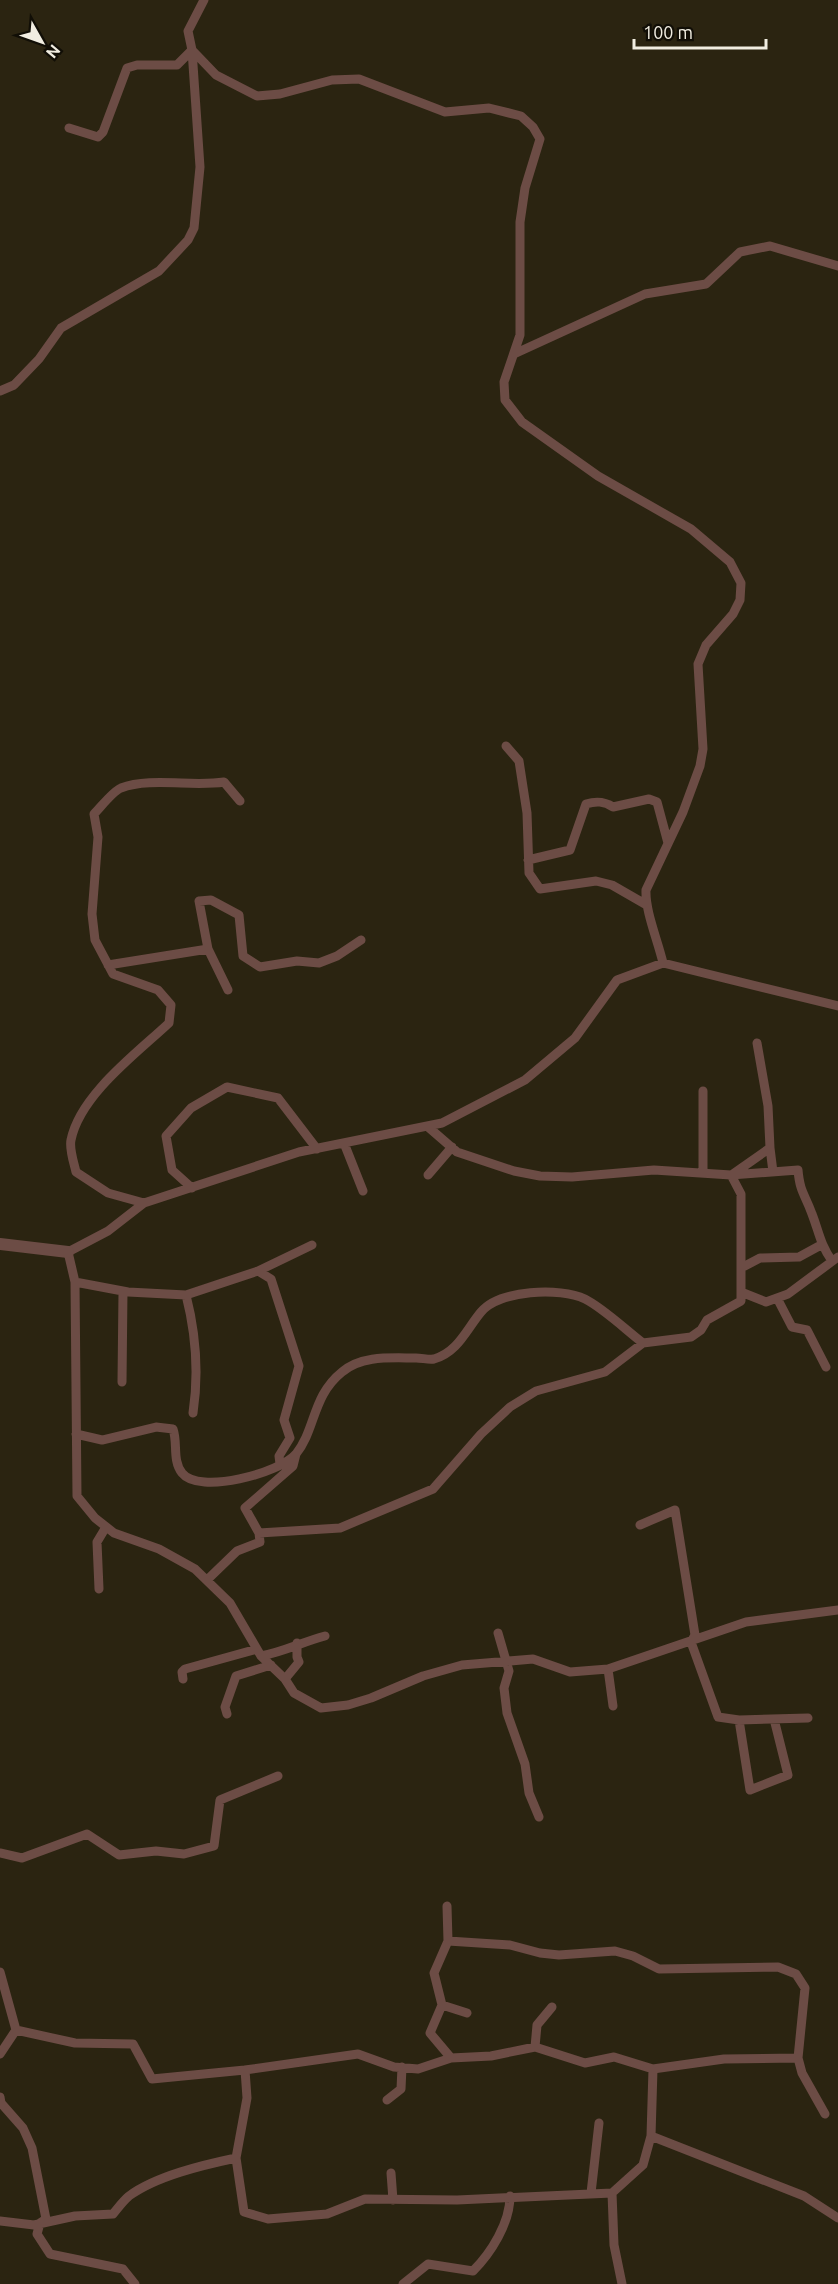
<svg xmlns="http://www.w3.org/2000/svg" width="838" height="2284" font-family="Ubuntu,sans-serif">
  <style>
    .lines { fill: none; stroke-linecap: round; stroke-linejoin: round }
    .minor { stroke: #6c4c45; stroke-width: 9 }
    .tertiary { stroke: #6c4c45; stroke-width: 12 }
  </style>
  <rect width="100%" height="100%" fill="#2b2411"/>
  <g class="lines">
    <path class="minor" d="M204,0L188,31L192,50L216,75L257,96L280,94L332,80L359,79L445,112L489,108L521,116L533,127L540,139L525,188L520,222V335L504,382L505,400L522,422L598,476L691,529L730,562L741,583L740,600L733,614L706,645L698,664L703,749L700,766L683,812L646,890C645,911 658,941 663,963
      M69,128L98,137L103,132L127,68L137,65H177L192,50
      M514,354L645,294L706,284L740,252L770,246L838,266
      M0,391L14,385L39,359L61,328L159,271L188,240L194,228L200,167L192,50
      M506,746L519,761L527,813L529,873L540,889L596,881L612,885L645,904
      M528,860L570,850L586,804C596,801 604,801 613,807L649,799L657,802L668,843
      M208,949L199,901L211,900L239,915L243,956L260,967L297,961L319,963L337,956L361,940
      M108,965L208,949L228,990
      M838,1006L663,963L617,980L575,1038L525,1080L442,1123L299,1152L144,1203L108,1231L68,1252L75,1282L77,1496L95,1518L114,1533L159,1549L195,1569L230,1603L261,1656L285,1679L294,1693L321,1708L348,1705L371,1698L423,1676L462,1665L533,1659L570,1672L608,1669L746,1622L838,1610
      M344,1143L363,1191
      M770,1148L773,1172
      M703,1172V1091
      M733,1174L770,1148L768,1106L757,1043
      M428,1175L452,1147
      M731,1175L798,1170C800,1193 805,1194 812,1214C819,1232 820,1244 832,1261
      M192,1188L172,1170L166,1136L191,1108L227,1087L278,1098L317,1149
      M144,1203L108,1193L76,1172C74,1163 69,1149 71,1140C80,1095 137,1053 169,1023L171,1005L158,990L113,974L95,940L92,914L98,837L94,814C101,807 112,792 121,788C150,777 193,787 224,782L240,801
      M741,1268L760,1258L799,1257L821,1245
      M258,1271L312,1245
      M75,1282L128,1292L186,1295L258,1271L271,1279L299,1366L284,1420L290,1438L279,1456L280,1464
      M741,1292L766,1302L788,1294L838,1257
      M186,1295C196,1334 199,1373 193,1413
      M777,1298L792,1327L807,1330L826,1367
      M122,1382L123,1291
      M76,1434L102,1440L156,1427L173,1429C178,1443 172,1460 182,1473C199,1495 280,1473 296,1454C316,1429 312,1396 342,1372C362,1355 391,1358 416,1358C422,1358 429,1360 434,1359C458,1352 466,1330 481,1312C499,1290 560,1287 585,1299C603,1308 626,1330 643,1343
      M640,1525L675,1510L695,1635L691,1642L718,1717L739,1720L808,1718
      M259,1533L340,1528L433,1489L481,1434L510,1407L536,1391L605,1372L643,1343L691,1337L701,1330L707,1320L741,1301V1194L731,1175L654,1170L572,1177L540,1176L514,1171L457,1152L427,1126
      M207,1580L237,1551L260,1542L259,1533L245,1508L293,1466L296,1454
      M99,1589L97,1542L106,1527
      M498,1633L509,1671L504,1688L507,1713L525,1764L529,1793L539,1817
      M261,1656C284,1652 302,1642 325,1636
      M608,1669L613,1706
      M183,1679L182,1672L185,1669L257,1649
      M285,1679L299,1662L297,1657V1643
      M227,1714L225,1707L236,1676L271,1665
      M739,1720L750,1790L788,1775L774,1719
      M0,1853L22,1858L87,1834L119,1855L156,1851L184,1854L214,1846L220,1800L278,1776
      M447,1906L448,1941L434,1973L442,2005L430,2033L451,2058
      M448,1941L510,1945L540,1953L559,1955L615,1951L633,1956L659,1969L778,1967L796,1974L805,1988L798,2058L802,2073L825,2114
      M0,1972L16,2030L75,2043L133,2044L152,2079L245,2070L247,2098L236,2158C203,2165 156,2176 129,2196C123,2201 118,2208 113,2214L75,2216L34,2225L0,2221
      M442,2005L467,2013
      M535,2047L537,2025L552,2007
      M0,2054L16,2030
      M653,2069L724,2059L798,2058
      M245,2070L358,2054L394,2067L418,2069L451,2058L491,2056L535,2047L585,2063L614,2057L653,2069L651,2136
      M0,2097L1,2103L23,2128L32,2148L46,2219L40,2223L37,2234L50,2254L123,2269L135,2284
      M387,2100L401,2089L402,2067
      M236,2158L244,2212L268,2219L327,2214L365,2199L457,2200L612,2193L643,2165L651,2136L804,2196L838,2218
      M391,2173L393,2200
      M591,2193L599,2123
      M612,2193L614,2245L622,2284
      M403,2284L428,2264L473,2271C491,2253 510,2223 510,2196"/>
    <path class="tertiary" d="M0,1244L68,1252"/>
  </g>
  <g transform="translate(42 42) rotate(130)" stroke="#110e06" stroke-width="4.5" paint-order="stroke">
  <path d="M0-4.5L10 22L0 15L-10 22Z" fill="#f1ede1"/>
  <text y="-9" font-size="16" font-weight="bold" text-anchor="middle" fill="#f1ede1">N</text>
  </g>
  <path d="M634 39v9h132v-9" fill="none" stroke="#f1ede1" stroke-width="3"/>
  <text x="643" y="39" font-size="18" fill="#f1ede1" stroke="#110e06" stroke-width="4.5" paint-order="stroke">100 m</text>
</svg>
